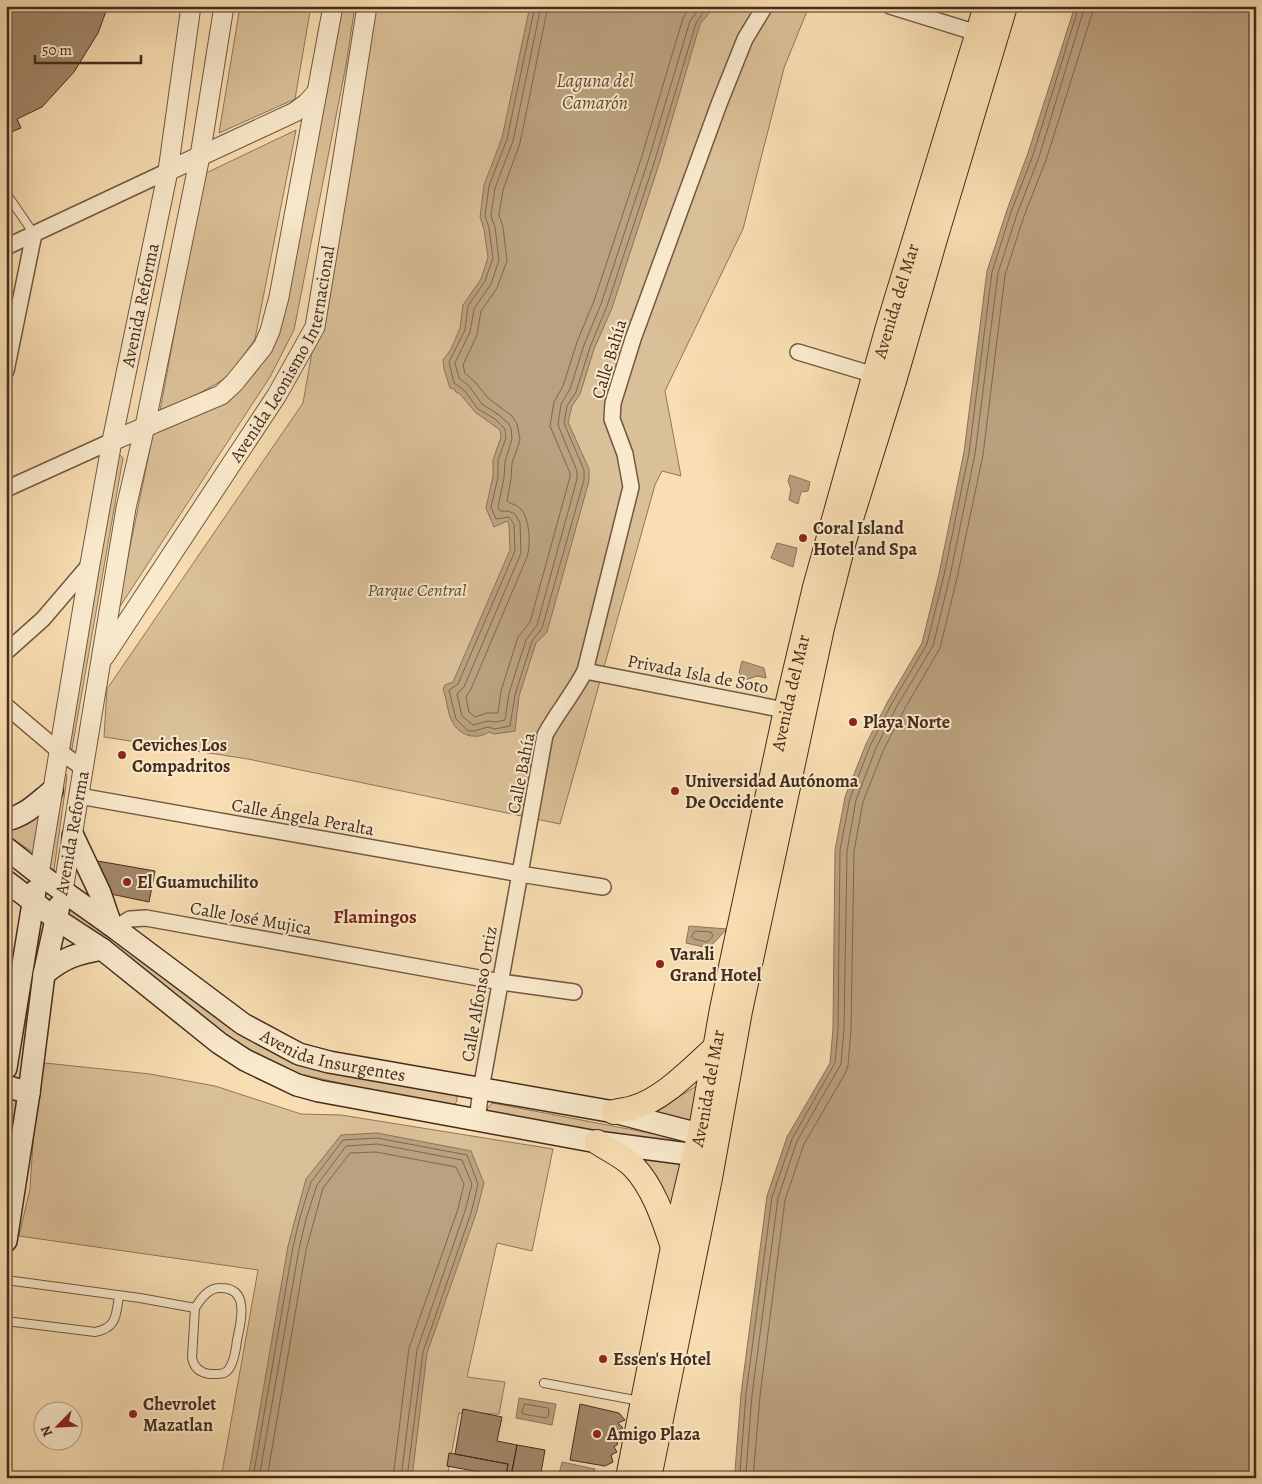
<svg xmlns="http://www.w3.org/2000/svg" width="1262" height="1484" font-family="Alegreya,serif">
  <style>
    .green { fill: #dac098; stroke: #90765a }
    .water { fill: #bba17f; stroke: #8c7257 }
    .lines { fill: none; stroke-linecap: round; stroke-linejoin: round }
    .shore { stroke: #80664d; stroke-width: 1 }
    .building { fill: #a2886a; stroke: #452b1b }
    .service-casing { stroke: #725841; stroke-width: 10 }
    .minor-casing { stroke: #725841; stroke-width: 18 }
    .tertiary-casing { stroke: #725841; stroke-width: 21 }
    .secondary-casing { stroke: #452b1b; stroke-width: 24 }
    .primary-casing { stroke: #452b1b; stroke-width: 26 }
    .service { stroke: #faeacd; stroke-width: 8 }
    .minor { stroke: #faeacd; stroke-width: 15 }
    .tertiary { stroke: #faeacd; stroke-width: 19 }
    .secondary { stroke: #faeacd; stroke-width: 21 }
    .primary { stroke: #f8deb2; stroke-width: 24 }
    .poi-dot { fill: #8f2418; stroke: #faeacd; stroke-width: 2 }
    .labels { text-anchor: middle; stroke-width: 4; stroke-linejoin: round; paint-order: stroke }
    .street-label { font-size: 18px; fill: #452b1b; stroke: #faeacd }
    .poi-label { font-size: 18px; font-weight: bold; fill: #452b1b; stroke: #faeacd; text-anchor: start }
    .park-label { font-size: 18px; font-style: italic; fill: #634934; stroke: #faeacd }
    .water-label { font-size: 19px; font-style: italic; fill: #624834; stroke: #faeacd }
    .neighbourhood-label { font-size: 19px; font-weight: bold; fill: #7a1f14; stroke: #faeacd }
  </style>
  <rect width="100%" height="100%" fill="#f8deb2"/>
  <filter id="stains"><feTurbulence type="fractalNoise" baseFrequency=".004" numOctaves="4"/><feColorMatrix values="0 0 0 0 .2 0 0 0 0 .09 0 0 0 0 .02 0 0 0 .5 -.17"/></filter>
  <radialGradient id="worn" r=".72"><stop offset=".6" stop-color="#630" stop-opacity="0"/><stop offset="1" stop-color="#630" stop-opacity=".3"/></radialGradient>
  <path class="green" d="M240,6H311L295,99L219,133Z
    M337,6H355L346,65L294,330L270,377L117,611L154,429L233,394L275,335Z
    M373,6H809L784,68L743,229L665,391L681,476L662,471L655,485L560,824L248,759L104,737L107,689L303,403Z
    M296,130L255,339L228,377L159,416L204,174Z
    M118,453L123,458L72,749H69L112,456Z
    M65,771L67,777L54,870L49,872L47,866Z
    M41,816L36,854L6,835V827Z
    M60,900L228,1026L457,1092V1101L452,1109L292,1072L228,1038L56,911Z
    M45,1063L150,1074L215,1086L301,1114L341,1115L553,1149L532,1251L497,1243L467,1377L505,1382L499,1414L459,1413L447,1478H221L258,1270L19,1236L30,1189L37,1080Z
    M698,1085L690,1129L648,1116Z
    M12,1094L17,1099L6,1163V1129Z
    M492,1103L681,1139L677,1148L491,1117L487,1109Z
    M638,1160L682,1162L671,1210Z"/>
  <path class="water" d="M530,6H715L700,24L659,164L612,308L594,349L580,394L572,406L568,422L589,469V481L547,632L536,643L519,696L515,731L494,734L489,732C476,741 458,735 452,721C447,711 447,699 443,689L445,685L453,682L510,550L509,525L507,521L494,527L486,508L493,476V460L501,437L500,430L475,412L460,394L456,392L454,389L450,388L444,369L443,360L451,349L460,328L463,305L481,279L488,257L484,229L480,217L484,185L502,138Z
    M1075,6H1256V1478H731L735,1471L741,1394L767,1196L787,1137L830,1063L833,1029L835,850L845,797L866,744L888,701L922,643L939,574L964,452L987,271L1007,210L1028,153Z
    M790,475L810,482L808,491L801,492L798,504L789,500L791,489L788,481Z
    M777,543L797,548L793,567L771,558Z
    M742,661L764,668L766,678L757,676L745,680L739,673Z
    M689,926L727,929L709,948L686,943Z
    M377,1133L471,1151L484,1183L476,1214L427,1353L412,1478H248L288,1246L296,1216L306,1179L341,1135Z
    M519,1398L556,1404L552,1425L516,1418Z
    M562,1462L595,1469L593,1478H574L559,1474Z"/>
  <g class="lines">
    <path class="shore" d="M535,6L507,139L489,186L485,216L489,228L493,258L485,281L468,306L465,330L449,362L454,383L464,390L478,409L495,419L505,429L506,438L498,460V477L491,507L496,519L509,517L514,524L515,551L458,684L449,690L456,719L468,731H474L488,727L495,729L510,726L515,695L532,641L542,628L584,480V470L564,423L567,406L576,392L590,347L607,306L654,163L696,23L708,6
      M541,6L513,141L495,188L491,216L495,227L499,260L491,284L474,309L470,332L455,363L459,378L469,386L482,404L499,415L508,423L511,428L512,439L505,462L504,478L498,507L500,511H508L515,514L520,523L521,553L464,687L457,694L462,716L473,725L488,721L496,722L505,720L509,693L526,640L537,625L577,479V471L558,425L561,404L570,389L584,345L601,304L648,161L690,21L701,6
      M548,6L520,143L503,190L499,215L503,227L507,261L497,288L481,311L477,335L463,365L465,373L475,382L488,398L512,416L517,424L520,440L512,463L511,479L507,501C510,504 516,504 520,508C530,517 531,545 527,557L471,689L466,697L469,712L475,717L487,713H498L501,691L518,637L530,622L570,477V473L550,426L554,402L563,386L577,342L594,301L641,159L683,18L691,6
      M695,931L711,932L713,936L707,942L694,939L692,937Z
      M525,1404L548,1408L549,1410L548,1417L546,1418L523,1414L522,1412Z
      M253,1478L293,1247L300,1217L311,1182L343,1140L377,1138L467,1155L478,1184L471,1213L423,1352L407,1478
      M259,1478L299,1249L306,1219L317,1185L346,1146L377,1144L462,1160L472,1184L465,1211L417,1350L401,1478
      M267,1478L306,1250L314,1221L323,1188L350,1153L376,1152L456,1167L464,1184L458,1209L409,1348L393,1478
      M737,1478L740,1472L746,1394L772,1197L792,1139L835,1063L838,1029L840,850L850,798L870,746L892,703L927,644L944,575L969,453L992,272L1011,212L1033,155L1079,6
      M744,1478L746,1472L752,1395L778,1198L797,1141L841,1064L844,1029L847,851L856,800L876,748L897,706L933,646L950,576L975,454L998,273L1017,214L1039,157L1085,6
      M753,1478L760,1396L785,1200L804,1144L846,1072L848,1065L851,1030L854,851L863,802L883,751L904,710L940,648L957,578L983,455L1005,275L1024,216L1046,160L1092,14L1093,6"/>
  </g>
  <path class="building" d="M15,6H108L98,33L74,72L42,107L17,119L21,128L6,134V18Z
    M92,860L155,871L149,902L106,893Z
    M580,1404L619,1413L625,1420L618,1423L623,1428L617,1431L620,1436L615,1439L618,1444L614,1447L617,1452L611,1455L613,1462L605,1466L570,1460Z
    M463,1409L502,1417L497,1441L517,1445L511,1475L506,1474L508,1464L455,1454Z
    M517,1445L545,1450L540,1478H511Z
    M449,1453L508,1464L506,1477L447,1466Z"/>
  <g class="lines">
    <g class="service-casing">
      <path id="service" d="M6,193L34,234
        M6,1280L140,1298L195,1308L192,1358C194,1368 200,1373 210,1374C217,1374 224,1375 228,1370C234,1363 236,1349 237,1340C241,1322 250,1288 221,1288C209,1287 201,1298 195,1308
        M6,1321L95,1332C117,1328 116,1315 119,1296
        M544,1383L640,1401"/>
    </g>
    <g class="minor-casing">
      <path id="minor" d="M890,6L977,33
        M6,247L168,171
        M798,352L881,377
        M6,371L34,234
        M6,489L112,441
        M6,652L43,619L90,564
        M585,671L795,712
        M6,706L59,751L83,768
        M79,796L520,874L603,887
        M115,928L130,919L146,918L501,982L574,992
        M477,1121L481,1089L545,735C557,713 573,694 585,671L631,487L625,454L612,419L613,403L633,339L719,104L745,39L765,6"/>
    </g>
    <g class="tertiary-casing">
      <g id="tertiary">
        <path d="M168,171L295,112L307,103L317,92"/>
        <path d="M112,441L221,395L234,383L263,347L270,331L279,297L333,6"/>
        <path id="s1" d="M104,657L277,395L315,327L342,164L367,6"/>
        <path id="s2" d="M39,874L90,564L112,441L168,171L191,6"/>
        <path d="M63,891L126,508L145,426L200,156L224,6"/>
      </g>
    </g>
    <g class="secondary-casing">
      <g id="secondary">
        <path d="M6,820C25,816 37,803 52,791"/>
        <path d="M73,836L100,893L111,925"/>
        <path id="s3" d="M6,848L39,874L115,928L243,1024L299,1054L329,1062L614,1112L699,1134L716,1137"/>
        <path d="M6,881L56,919L102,949L219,1043L245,1060L297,1085L319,1091L597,1142L711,1157"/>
        <path d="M44,974C65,957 76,954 102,949"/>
        <path d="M6,1068L35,891"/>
        <path d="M6,1086L29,1093"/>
        <path d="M6,1241L29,1093L44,974L59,906"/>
      </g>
    </g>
    <g class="primary-casing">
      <g id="primary">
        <path d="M614,1112C620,1110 627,1110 633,1108C664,1099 692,1068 716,1047"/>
        <path d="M597,1142C609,1150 623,1156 633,1166C654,1188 664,1220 673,1247"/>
        <path id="s4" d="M628,1478L673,1247L702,1124L722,1009L735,948L786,710L815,587L888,327L986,6"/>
        <path d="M649,1478L710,1178L740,1011L822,628L844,541L894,381L935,239L1005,6"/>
      </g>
    </g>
    <use href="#service" class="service"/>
    <use href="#minor" class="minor"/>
    <use href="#tertiary" class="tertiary"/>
    <use href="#secondary" class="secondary"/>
    <use href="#primary" class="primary"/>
  </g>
  <g class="poi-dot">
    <circle cx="803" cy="538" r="5"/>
    <circle cx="853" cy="722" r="5"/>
    <circle cx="122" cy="755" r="5"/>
    <circle cx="675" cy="791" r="5"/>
    <circle cx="127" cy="882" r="5"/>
    <circle cx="660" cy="964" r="5"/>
    <circle cx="603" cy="1359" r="5"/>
    <circle cx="133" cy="1414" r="5"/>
    <circle cx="597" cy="1434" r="5"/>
  </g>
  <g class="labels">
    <g class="street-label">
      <text dy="6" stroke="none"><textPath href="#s4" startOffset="1208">Avenida del Mar</textPath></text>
      <text dy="6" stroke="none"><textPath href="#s2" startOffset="578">Avenida Reforma</textPath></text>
      <text dy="6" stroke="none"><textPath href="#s1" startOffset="355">Avenida Leonismo Internacional</textPath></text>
      <text transform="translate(609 359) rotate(-73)" y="6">Calle Bahía</text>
      <text transform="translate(698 674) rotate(11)" y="6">Privada Isla de Soto</text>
      <text dy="6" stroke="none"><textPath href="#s4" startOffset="802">Avenida del Mar</textPath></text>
      <text transform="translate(521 773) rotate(-79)" y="6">Calle Bahía</text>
      <text transform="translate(303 817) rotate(10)" y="6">Calle Ángela Peralta</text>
      <text transform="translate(72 833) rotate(-80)" y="6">Avenida Reforma</text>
      <text transform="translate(251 918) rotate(10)" y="6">Calle José Mujica</text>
      <text transform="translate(479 994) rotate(-80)" y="6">Calle Alfonso Ortiz</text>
      <text dy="6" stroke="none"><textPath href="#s3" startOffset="392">Avenida Insurgentes</textPath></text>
      <text dy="6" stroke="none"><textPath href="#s4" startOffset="398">Avenida del Mar</textPath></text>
    </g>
    <g class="poi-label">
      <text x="813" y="534">Coral Island<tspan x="813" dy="21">Hotel and Spa</tspan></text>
      <text x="863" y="728">Playa Norte</text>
      <text x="132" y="751">Ceviches Los<tspan x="132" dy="21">Compadritos</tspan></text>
      <text x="685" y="787">Universidad Autónoma<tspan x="685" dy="21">De Occidente</tspan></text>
      <text x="137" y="888">El Guamuchilito</text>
      <text x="670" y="960">Varali<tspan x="670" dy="21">Grand Hotel</tspan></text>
      <text x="613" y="1365">Essen's Hotel</text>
      <text x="143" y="1410">Chevrolet<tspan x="143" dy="21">Mazatlan</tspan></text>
      <text x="607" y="1440">Amigo Plaza</text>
    </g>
    <g class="park-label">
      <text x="417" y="596">Parque Central</text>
    </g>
    <g class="water-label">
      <text x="595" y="87">Laguna del<tspan x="595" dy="22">Camarón</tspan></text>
    </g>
    <g class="neighbourhood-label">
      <text x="375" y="923">Flamingos</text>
    </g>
  </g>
  <rect width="1262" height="1484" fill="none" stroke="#f8deb2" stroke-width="25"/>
  <rect x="8" y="8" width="1247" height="1469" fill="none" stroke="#452b1b" stroke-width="2.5"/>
  <rect x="12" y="12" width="1237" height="1459" fill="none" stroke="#452b1b"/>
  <g transform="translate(58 1426) rotate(246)"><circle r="24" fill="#faeacd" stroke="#b29e86"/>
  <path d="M0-4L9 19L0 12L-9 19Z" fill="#8f2418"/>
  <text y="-8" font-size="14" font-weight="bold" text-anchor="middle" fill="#452b1b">N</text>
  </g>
  <path d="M35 55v8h106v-8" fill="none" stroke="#452b1b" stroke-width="2.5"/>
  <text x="42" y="55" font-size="15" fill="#452b1b" stroke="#faeacd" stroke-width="4" paint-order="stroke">50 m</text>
  <rect width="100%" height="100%" filter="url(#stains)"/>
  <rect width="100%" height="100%" fill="url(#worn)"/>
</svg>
